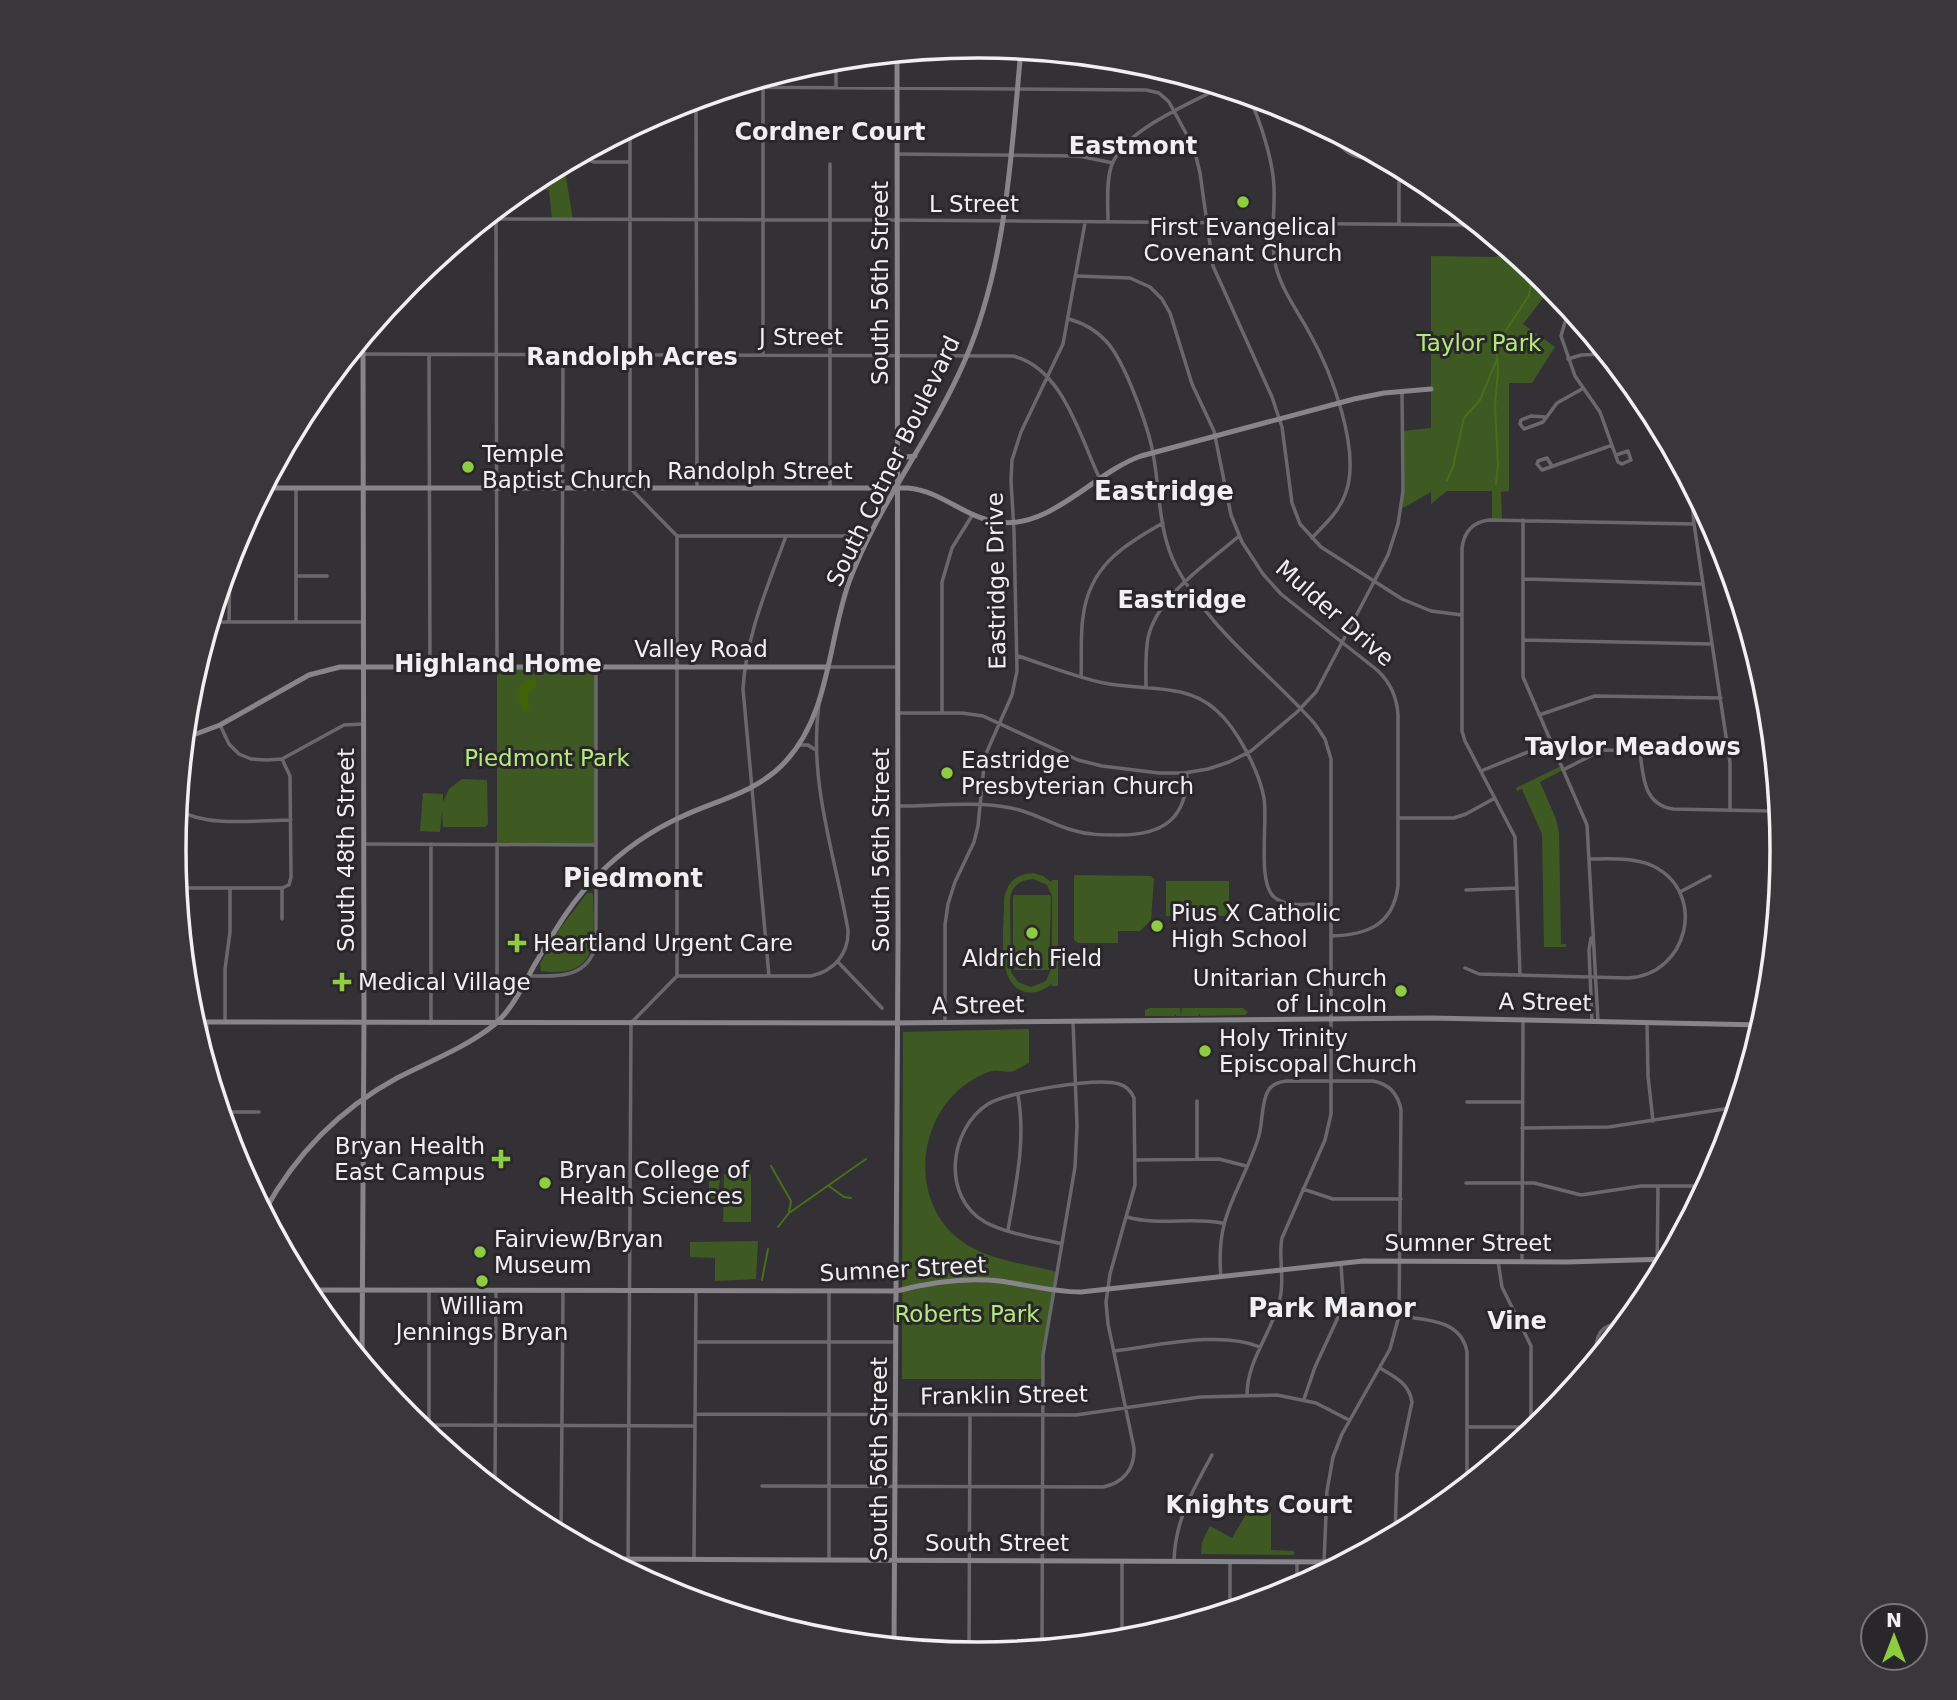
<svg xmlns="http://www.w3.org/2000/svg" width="1957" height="1700" font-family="'DejaVu Sans',sans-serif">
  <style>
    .green { fill: #3f5923; fill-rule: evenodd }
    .forest { fill: #3f6408 }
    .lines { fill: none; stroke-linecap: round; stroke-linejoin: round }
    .stream { stroke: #496e19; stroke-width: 2 }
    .street { stroke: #69686a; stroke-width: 3.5 }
    .secondary { stroke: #878589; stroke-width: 5 }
    .poi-dot { fill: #8ecd42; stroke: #2a272b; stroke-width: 2.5 }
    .labels { text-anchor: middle; stroke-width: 6; stroke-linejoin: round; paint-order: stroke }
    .street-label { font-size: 23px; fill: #f0eff1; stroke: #2a272b }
    .poi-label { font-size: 23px; fill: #f0eff1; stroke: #2a272b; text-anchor: start }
    .park-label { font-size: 23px; fill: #b4ea7d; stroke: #2a272b }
    .neighbourhood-label { font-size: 24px; font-weight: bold; fill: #f0eff1; stroke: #2a272b }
    .quarter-label { font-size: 26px; font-weight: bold; fill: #f0eff1; stroke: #2a272b }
    .rim { fill: none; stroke: #f0eff1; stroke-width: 3.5 }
  </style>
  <rect width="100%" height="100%" fill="#333135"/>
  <path class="green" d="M570,160L564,165L573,220H552L549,190H521L532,181Z
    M1508,249L1552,287L1523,324L1555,347L1532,383H1509V491L1501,492L1502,520H1492V491H1447L1431,504V492L1401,509L1403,431L1431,428V256L1496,257Z
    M497,666H596V845L497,844Z
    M1561,766L1563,770L1540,782L1556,819L1559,833L1561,944H1566V947H1544L1542,834L1522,789L1517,791L1516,788Z
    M462,779L487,780L488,824L485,827H443L442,811L440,832L420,831L423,793L443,794V802L449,789Z
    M1033,873L1043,876L1051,882L1052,880H1058V986H1052V984C1044,990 1036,994 1026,992C994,986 1005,925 1004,900C1006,883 1016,874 1033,873ZM1033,879L1047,885L1052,896V967L1046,981L1031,987L1018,982L1011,972L1010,900C1011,887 1019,880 1033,879Z
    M1074,875L1151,876L1154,879L1151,920L1140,931H1118V943H1078L1074,940Z
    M1166,881H1229V916H1166Z
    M587,893H592L593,895C594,938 601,979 541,971L540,964L559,930Z
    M1014,895H1049L1051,897L1049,970H1014L1013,967V897Z
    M1150,1008H1180L1181,1015L1182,1008H1243L1248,1012L1245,1015L1200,1016V1013L1198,1016H1176V1014L1174,1016H1145V1010Z
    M1029,1029V1063C1024,1065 1019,1069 1014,1071C1008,1073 1000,1070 993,1071C985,1072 976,1078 969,1082C916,1117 909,1201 960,1240C986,1260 1026,1264 1057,1272L1045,1339L1043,1379H902L903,1032Z
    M706,1170L718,1172L721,1174L717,1200H709V1180L703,1178L702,1174Z
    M724,1174H751V1222H723Z
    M758,1241L756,1279L715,1281V1258L690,1257V1242Z
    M1262,1502H1271V1550L1294,1551V1555L1201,1554L1202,1542L1210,1526L1232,1538L1251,1506Z"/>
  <path class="forest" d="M528,679L536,680V686L527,695L529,711L525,712C518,701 514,688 528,679Z"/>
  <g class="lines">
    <path class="stream" d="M1447,480L1453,467L1464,418L1480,400L1497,359
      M1496,484L1498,465L1495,406L1498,371L1497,353L1503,335L1529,295L1531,283H1539L1543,278
      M771,1166L791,1201L789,1212
      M829,1186L844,1197L851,1198
      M778,1227L789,1213L866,1159
      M762,1280L768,1249"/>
    <path class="street" d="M736,87L1146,90L1159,93L1169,102L1194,148L1200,173L1213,266L1272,397L1282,427L1292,503L1300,524L1321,547L1402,599L1431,611L1462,615
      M836,87V60
      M1248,95C1260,120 1273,160 1274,187C1275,214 1270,242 1276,267C1282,291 1299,313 1310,334C1331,371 1361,450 1346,492C1340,511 1325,524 1312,538
      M696,99L697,488
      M1333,132C1342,157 1362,160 1386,160
      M897,154L1079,156L1113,163
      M578,156L594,162H630
      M1399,167V224
      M496,210L497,666
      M485,219L890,220L1480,225
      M1108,222C1108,204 1106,184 1111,167C1123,130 1188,105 1221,87
      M1464,226V213
      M1077,276L1130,278L1150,287L1162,299L1170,313L1192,384L1214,431L1231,515L1242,542L1263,574L1281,594L1377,670C1390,682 1397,697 1398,715V886C1393,926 1366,935 1331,936
      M1573,312L1565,322L1561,336L1575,376L1600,412L1618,462L1622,464L1631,460L1628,451L1616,455
      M1069,319C1083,323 1096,330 1106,341C1125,361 1150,431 1154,459C1160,495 1159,535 1177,568C1212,633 1267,670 1315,724L1325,739L1331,759V1114L1325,1140L1282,1238C1278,1258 1285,1278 1280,1298C1273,1332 1247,1359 1247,1395
      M350,354L1013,356C1063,368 1080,437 1099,477
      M429,354L430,666
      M763,355V87
      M1568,359L1581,355L1607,354
      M1623,374L1625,376
      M1545,417L1531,416L1521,420L1520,424L1524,429L1543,422L1557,403L1582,389
      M1552,466L1547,458L1538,461L1537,464L1542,470L1607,447L1612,445
      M1690,482L1694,524L1730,763V810
      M296,488V622
      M830,488V164
      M1523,520V677L1587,825L1598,1021
      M677,536H856L868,539
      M296,576H327
      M1523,579L1703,584
      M211,622H363
      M229,622L230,561
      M1523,640L1712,644
      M1018,656C1046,665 1075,677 1104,683C1142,691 1185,682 1216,710C1237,728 1259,771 1264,798C1268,821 1257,883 1274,897C1288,909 1314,903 1331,903
      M562,666L563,354
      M829,667H898
      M1081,677C1082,657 1080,637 1083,617C1089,567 1122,546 1163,523
      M1146,687C1146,671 1145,654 1148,638C1157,596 1208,563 1239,536
      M898,713H962L983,716L1078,760L1102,766L1159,773H1184L1208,769L1229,762L1251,751L1297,712L1316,692L1388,555L1398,524L1403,491L1402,392
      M942,713V582L952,548L973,514
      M1539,715L1595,696L1721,698
      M220,725L229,744L239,754L251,759L267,760L282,759L344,725L363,724
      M799,745H808L814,749
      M1640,751C1643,776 1643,804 1673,809L1769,811L1779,809
      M282,759L290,776L291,877L289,885L282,888
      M1563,770L1602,750L1729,753
      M1481,771L1550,743
      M898,806C935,806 975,801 1011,808C1033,812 1051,824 1072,830C1088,835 1103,835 1119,835C1163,835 1187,819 1187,773
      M178,809C205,828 258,820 291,820
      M1398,818H1454L1466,814L1495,798
      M364,844L596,845
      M431,844V1023
      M178,888H282
      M282,888V919
      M1466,890L1517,888
      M1680,892L1710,876
      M1591,938L1589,950L1592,1021
      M838,962L882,1008
      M1465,968L1479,974L1628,978C1688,975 1708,893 1653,866C1634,857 1610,859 1589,859
      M1520,975L1515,837L1465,741L1462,731V548C1464,532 1473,522 1489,520L1694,524
      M529,976C558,976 587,979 596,945V666
      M677,976H811C834,971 849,954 848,930C835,855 808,781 819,704
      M769,976L743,689C746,635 768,586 786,536
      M497,1021V844
      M225,1022V969L230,932V888
      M1647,1022L1648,1076L1653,1121
      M207,1023V1066
      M945,1023V925L948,904L955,882L974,842L978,826L985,756L1012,695L1017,671L1014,531L1011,481L1012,460L1021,432L1063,344L1085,223
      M1197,1101V1158
      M1467,1102H1523
      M221,1112H259
      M1522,1128L1609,1127L1737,1107
      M1136,1160L1219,1159L1246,1166
      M1466,1183H1534L1581,1195L1641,1186H1707
      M1303,1189L1333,1199H1401
      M1127,1217C1159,1226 1190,1217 1222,1223
      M1008,1230C1016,1184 1026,1141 1018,1095
      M1498,1261L1502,1287L1531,1346V1433
      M1522,1261L1523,1019
      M1221,1277C1215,1214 1240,1193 1258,1139C1263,1125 1261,1102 1268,1091C1272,1084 1278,1082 1286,1081H1373C1389,1084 1398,1093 1401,1110L1399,1316L1390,1349L1342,1434L1333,1457L1327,1491L1324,1562
      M1657,1278L1658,1186
      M1399,1316C1425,1320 1461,1319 1467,1352V1485
      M696,1342H895
      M1114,1351C1157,1346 1220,1330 1260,1347
      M1595,1361C1595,1337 1598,1323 1626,1323
      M1380,1368C1395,1377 1409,1383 1412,1402L1397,1474L1395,1535
      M1304,1399L1315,1367L1340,1313L1343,1294L1341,1264
      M695,1414L1076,1415L1200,1397L1277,1395L1316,1403L1349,1420
      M418,1425L695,1426
      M1467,1427H1537
      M429,1434V1290
      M762,1486L1103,1487C1123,1483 1135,1469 1134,1448L1108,1324L1106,1302L1110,1274L1135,1185L1134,1098C1131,1091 1127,1086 1119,1084C1098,1077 1007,1092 988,1104C949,1129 941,1197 985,1222C1007,1234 1038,1238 1062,1244
      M495,1489L496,1290
      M561,1535L563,1291
      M694,1558L696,1291
      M829,1559V1291
      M1174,1561C1175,1520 1193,1490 1212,1455
      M628,1570L631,1023L677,976V536L630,488V129
      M1297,1588V1562
      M1230,1610V1561
      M1122,1640V1562
      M1042,1648L1043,1355L1075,1167L1077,1126L1073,1021
      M969,1654L970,1415"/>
    <path class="secondary" d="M897,453L906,457L915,456
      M264,488H908C942,491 965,518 998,522C1050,530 1093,473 1141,456L1354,399L1384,393L1431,389
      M185,738L220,725L309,675L340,667H827
      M194,1022L891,1023L1431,1018L1762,1025
      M264,1212C295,1155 340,1109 397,1078C430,1061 465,1048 494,1025C512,1010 524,984 535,964C554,932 572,900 599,874C623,850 652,830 683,816C720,799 758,792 786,761C830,713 828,641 849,582C878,504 932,437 965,360C1007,262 1011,154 1021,50
      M306,1290L897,1291C931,1282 964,1277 1000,1281C1027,1285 1054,1292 1081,1292L1363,1261L1567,1262L1668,1259
      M362,1361L364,1017L363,338
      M607,1559L1345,1562
      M894,1646L898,937L897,54"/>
  </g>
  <g class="poi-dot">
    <circle cx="1243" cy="202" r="7"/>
    <circle cx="468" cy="467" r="7"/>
    <circle cx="947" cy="773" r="7"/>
    <circle cx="1157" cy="926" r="7"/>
    <circle cx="1032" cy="933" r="7"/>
    <path d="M513.5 932.5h7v7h7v7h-7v7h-7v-7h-7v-7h7z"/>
    <path d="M338.5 971.5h7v7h7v7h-7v7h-7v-7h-7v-7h7z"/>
    <circle cx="1401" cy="991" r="7"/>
    <circle cx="1205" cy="1051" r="7"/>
    <path d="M497.5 1148.5h7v7h7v7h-7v7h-7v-7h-7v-7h7z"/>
    <circle cx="545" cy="1183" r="7"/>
    <circle cx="480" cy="1252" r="7"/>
    <circle cx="482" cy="1281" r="7"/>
  </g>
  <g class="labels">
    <g class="street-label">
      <text x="974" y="212">L Street</text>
      <text transform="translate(880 283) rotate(-90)" y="8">South 56th Street</text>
      <text x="801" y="345">J Street</text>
      <text transform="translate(893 461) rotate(-64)" y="8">South Cotner Boulevard</text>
      <text x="760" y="479">Randolph Street</text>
      <text transform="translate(996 581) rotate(-91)" y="8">Eastridge Drive</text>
      <text transform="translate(1335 613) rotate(41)" y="8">Mulder Drive</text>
      <text x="701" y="657">Valley Road</text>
      <text transform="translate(346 850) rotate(-90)" y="8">South 48th Street</text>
      <text transform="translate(881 850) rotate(-90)" y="8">South 56th Street</text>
      <text transform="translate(1545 1002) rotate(1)" y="8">A Street</text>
      <text transform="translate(978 1005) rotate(-1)" y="8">A Street</text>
      <text x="1468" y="1251">Sumner Street</text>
      <text transform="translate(903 1269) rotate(-3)" y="8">Sumner Street</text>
      <text transform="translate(1004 1395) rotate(-1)" y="8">Franklin Street</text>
      <text transform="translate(879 1459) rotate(-90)" y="8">South 56th Street</text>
      <text x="997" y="1551">South Street</text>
    </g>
    <g class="poi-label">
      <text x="1243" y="235" text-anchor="middle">First Evangelical<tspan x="1243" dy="26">Covenant Church</tspan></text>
      <text x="482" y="462">Temple<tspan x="482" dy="26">Baptist Church</tspan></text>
      <text x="961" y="768">Eastridge<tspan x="961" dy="26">Presbyterian Church</tspan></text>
      <text x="1171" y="921">Pius X Catholic<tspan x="1171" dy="26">High School</tspan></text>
      <text x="533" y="951">Heartland Urgent Care</text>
      <text x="1032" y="966" text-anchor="middle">Aldrich Field</text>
      <text x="1387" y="986" text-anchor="end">Unitarian Church<tspan x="1387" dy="26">of Lincoln</tspan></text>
      <text x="358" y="990">Medical Village</text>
      <text x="1219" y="1046">Holy Trinity<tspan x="1219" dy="26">Episcopal Church</tspan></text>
      <text x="485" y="1154" text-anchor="end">Bryan Health<tspan x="485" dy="26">East Campus</tspan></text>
      <text x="559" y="1178">Bryan College of<tspan x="559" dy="26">Health Sciences</tspan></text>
      <text x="494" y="1247">Fairview/Bryan<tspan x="494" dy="26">Museum</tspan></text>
      <text x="482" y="1314" text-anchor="middle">William<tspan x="482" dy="26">Jennings Bryan</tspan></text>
    </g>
    <g class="park-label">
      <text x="1479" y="351">Taylor Park</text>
      <text x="547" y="766">Piedmont Park</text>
      <text x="967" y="1322">Roberts Park</text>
    </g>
    <g class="neighbourhood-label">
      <text x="830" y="140">Cordner Court</text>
      <text x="1133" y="154">Eastmont</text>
      <text x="632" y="365">Randolph Acres</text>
      <text x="1182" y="608">Eastridge</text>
      <text x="498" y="672">Highland Home</text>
      <text x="1633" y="755">Taylor Meadows</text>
      <text x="1517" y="1329">Vine</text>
      <text x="1259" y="1513">Knights Court</text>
    </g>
    <g class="quarter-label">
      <text x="1164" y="500">Eastridge</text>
      <text x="633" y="887">Piedmont</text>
      <text x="1332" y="1317">Park Manor</text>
    </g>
  </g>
  <path d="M0 0H1957V1700H0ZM186 850a792 792 0 1 1 1584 0a792 792 0 1 1-1584 0Z" fill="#3a373b" fill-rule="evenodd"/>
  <path class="rim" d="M186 850a792 792 0 1 1 1584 0a792 792 0 1 1-1584 0Z"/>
  <g transform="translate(1894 1637)"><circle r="33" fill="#2a272b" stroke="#79777a" stroke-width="2"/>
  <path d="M0-5L12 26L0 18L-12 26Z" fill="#8ecd42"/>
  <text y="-10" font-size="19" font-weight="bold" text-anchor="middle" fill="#f0eff1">N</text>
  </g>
</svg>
